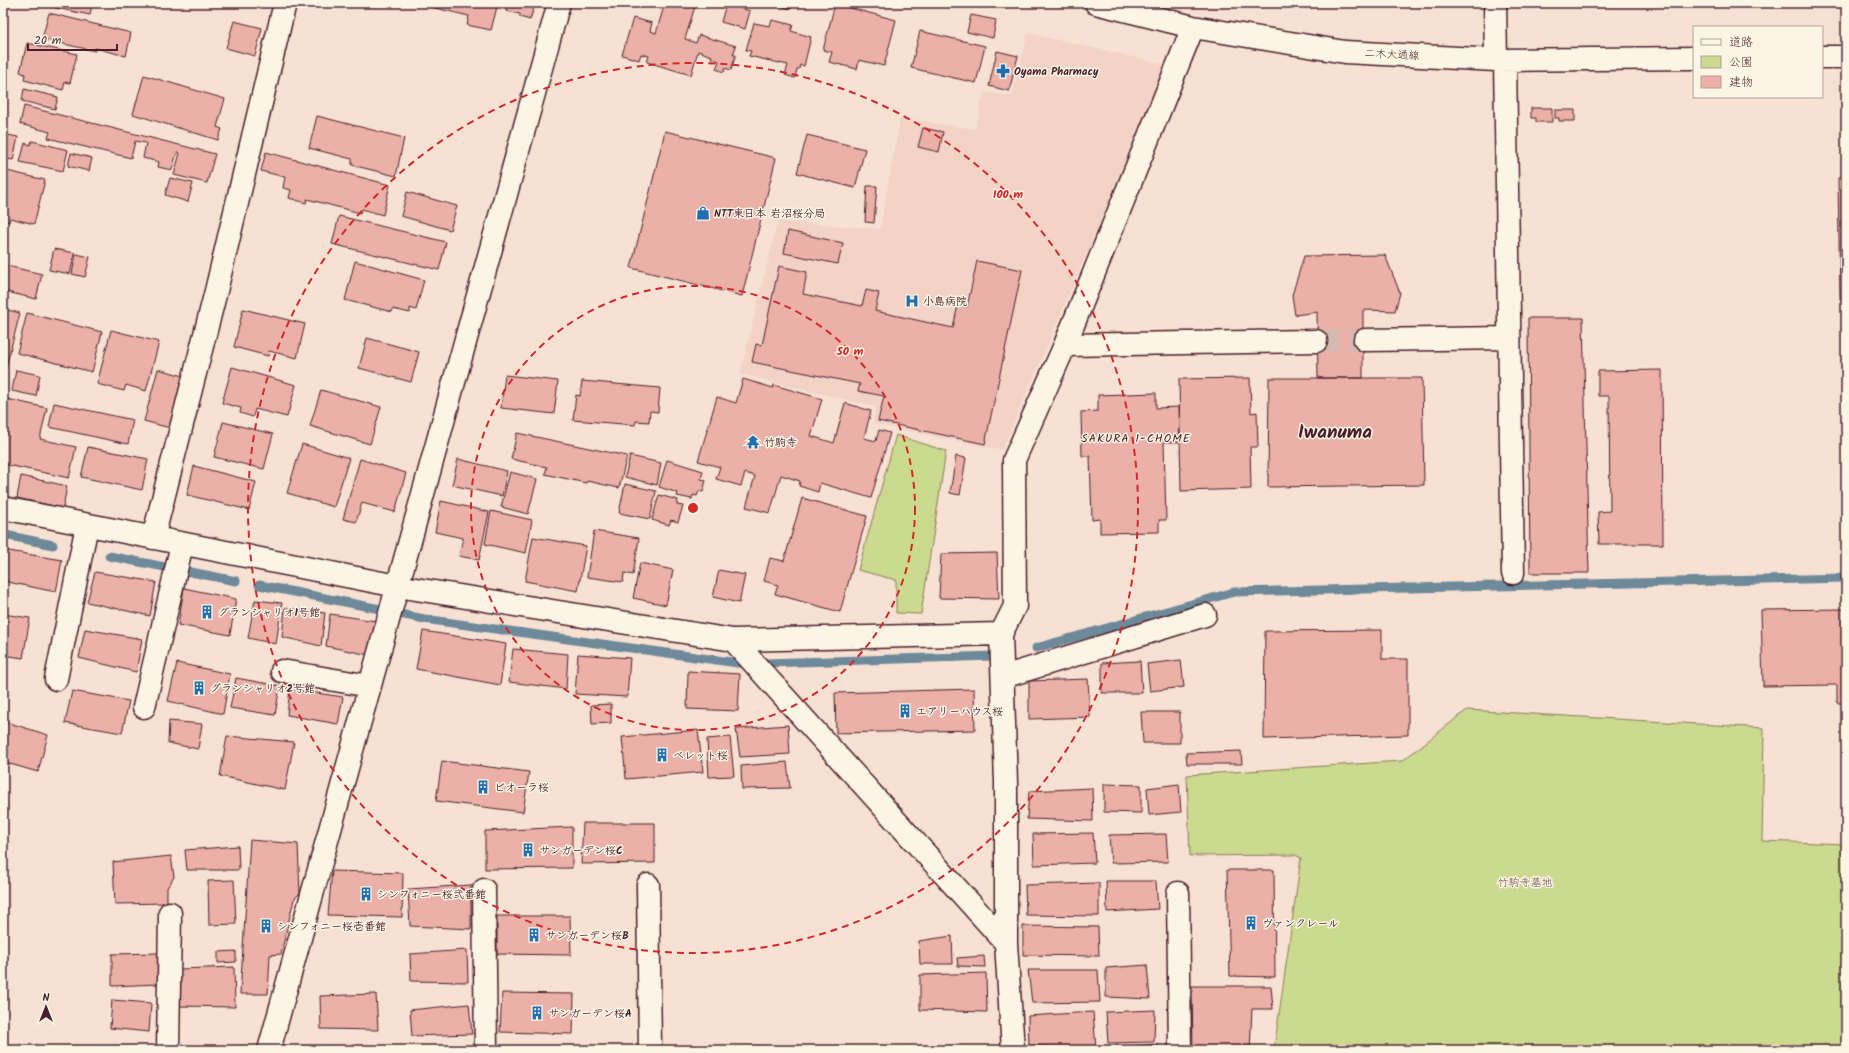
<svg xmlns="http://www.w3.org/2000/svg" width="1849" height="1053" font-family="Kalam,'Klee One',sans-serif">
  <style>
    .built { fill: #f3d3c6 }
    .green { fill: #cbda8e; stroke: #8a7c5c }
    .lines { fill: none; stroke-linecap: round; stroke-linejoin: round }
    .stream { stroke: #6d899a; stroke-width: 9 }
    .building { fill: #ebb1a8; stroke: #4a1f2b }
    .minor-tunnel { stroke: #d4bab1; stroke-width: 22; stroke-dasharray: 22 11; stroke-linecap: butt }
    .minor-casing { stroke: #4a1f2b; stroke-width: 25 }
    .minor { stroke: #fcf5e5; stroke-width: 22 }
    .ring { fill: none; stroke: #d62828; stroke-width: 2; stroke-dasharray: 7 5 }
    .labels { text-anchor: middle; stroke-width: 3; stroke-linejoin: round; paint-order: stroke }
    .street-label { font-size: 11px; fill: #4a1f2b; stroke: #fcf5e5 }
    .poi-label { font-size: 11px; font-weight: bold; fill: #4a1f2b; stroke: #fcf5e5; text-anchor: start }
    .park-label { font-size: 11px; fill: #6a4e44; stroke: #fcf5e5 }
    .neighbourhood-label { font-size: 12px; letter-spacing: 1px; fill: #4a1f2b; stroke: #fcf5e5 }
    .town-label { font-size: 19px; font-weight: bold; fill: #4a1f2b; stroke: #fcf5e5 }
    .centre { fill: #d62828; stroke: #fcf5e5; stroke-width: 2 }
    .ring-label { font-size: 12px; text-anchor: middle; font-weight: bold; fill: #d62828; stroke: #fcf5e5; stroke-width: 3; stroke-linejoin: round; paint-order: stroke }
  </style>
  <rect width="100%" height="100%" fill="#f7e1d3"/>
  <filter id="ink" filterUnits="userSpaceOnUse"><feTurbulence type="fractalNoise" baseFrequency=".025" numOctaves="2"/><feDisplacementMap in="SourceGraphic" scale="8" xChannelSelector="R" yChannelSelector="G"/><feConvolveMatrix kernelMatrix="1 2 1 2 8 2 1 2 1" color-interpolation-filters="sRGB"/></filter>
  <g filter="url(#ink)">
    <path class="built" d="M1028,33L1163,64L1165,72L1002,450L873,424L876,407L740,374L778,221L880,229L900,118L975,129L984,92L1012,96Z"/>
    <path class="green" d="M896,435L946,451L921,614L896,613V580L858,570Z
      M1467,710L1764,728L1762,841L1846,844V1042L1836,1050H1274L1301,858L1295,855L1190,856L1187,775L1402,761Z"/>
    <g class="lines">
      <path class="stream" d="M5,535L53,545
        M109,556L165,567
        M186,571L236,581
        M259,585L380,609
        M400,614L424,619L745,664
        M1036,648L1234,592L1846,578
        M765,663L996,656"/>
    </g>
    <path class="building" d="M47,3H92L90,15L46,6Z
      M414,3H498L491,30L467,25L469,16Z
      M508,3H535L530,20L520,17V14L506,11Z
      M665,3H696L685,39L696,43L699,35L736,46L733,55H736L731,70L725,68L724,72L716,69L719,61L711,58L712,56L698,51L691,75L647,62L649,56L641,54L639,60L622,55L633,18L652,23L650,31L656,33Z
      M769,3H792L791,9Z
      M726,4L750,11L745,29L721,22Z
      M835,4L896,20L884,66L859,60L857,69L829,62L832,52L823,50Z
      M49,13L131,33L126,56L95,48V51L42,39Z
      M971,15L996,20L993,38L967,32Z
      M772,20L793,25L791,31L811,37L804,66L800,65L799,69H797L795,78L785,75L788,65L749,56L751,51L746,50L754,23L770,26Z
      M234,21L262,28L255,56L226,48Z
      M920,31L985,46L976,83L911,68Z
      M27,43L77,54L70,83L65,82L63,90L24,80L25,74L20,72Z
      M997,51L1018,56L1009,91L989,86Z
      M144,75L225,99L217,127L222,129L218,140L133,114Z
      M24,89L58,97L55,109L22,101Z
      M24,106L215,154L207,183L174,175L180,153L177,152L172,170L158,167L159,162L143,158L146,143L135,141L131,158L48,138L50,132L20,124Z
      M1531,108H1552V122H1536V118H1531Z
      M1555,110H1575V121H1559V118H1555Z
      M317,116L404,138L396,176L352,165V159L309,148Z
      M923,128L943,132L939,152L918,147Z
      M665,131L776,158L742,296L631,268Z
      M3,134L18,137L13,160L3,158Z
      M807,135L865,149L855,188L797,173Z
      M32,141L68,150L63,171L20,162L25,143L30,145Z
      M266,152L390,185L383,215L362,209L360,213L307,199L306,203L289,198L291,190L283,188L285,177L261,171Z
      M71,153L92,158L89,171L68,166Z
      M3,170L45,180L34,224L10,218L9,222L3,221Z
      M1846,177V299H1840L1838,178Z
      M170,178L193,183L188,202L165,195Z
      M867,186H877L874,223L865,222Z
      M407,192L457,206L450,230L401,216Z
      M339,216L446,242L439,270L332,244Z
      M788,231L843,243L838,264L784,253Z
      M54,249L75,253L70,274L49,270Z
      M76,254L90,257L85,277L72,274Z
      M1385,255L1400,293L1395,311L1363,310V378H1318L1317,312L1295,315L1292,295L1304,256Z
      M355,261L424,280L416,310L410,308V313L393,309L392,312L345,300Z
      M977,261L1022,270L985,444L878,421L884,396L858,391L860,384L752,362L756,344L762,345L779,266L807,272L803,294L862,306L866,290L879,293L875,311L953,328L958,305L967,307Z
      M3,265L42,274L36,299L3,291Z
      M3,309L20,313L5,371L3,370Z
      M243,309L305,324L297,358L269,351L268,356L234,347Z
      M27,313L102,332L92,372L17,353Z
      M1528,318H1583L1589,573H1530Z
      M111,330L159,342L146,391L126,385L124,391L97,384Z
      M367,338L419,352L411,382L359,368Z
      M232,367L296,385L287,417L255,409L253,417L240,413L241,408L222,403Z
      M158,369L184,376L170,428L144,421Z
      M16,370L40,375L36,396L12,391Z
      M1662,370L1663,544H1599L1598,512L1610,511L1609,396H1598V371Z
      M505,375L558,381L554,414L501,408Z
      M1250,378L1251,413L1257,412L1258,447H1250L1251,489L1181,491L1179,379Z
      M1269,378H1422L1424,485L1268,487Z
      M743,379L773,388L774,385L822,399L811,436L834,443L845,403L871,411L864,438L876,441L879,430L890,433L871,498L820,483L818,492L799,486L800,481L781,475L770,513L746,507L755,476L745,473L741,486L716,479L720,467L698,461L717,397L736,403Z
      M582,381L660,388L658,412L650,411L649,422L636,421L635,425L573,420L576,395L580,396Z
      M321,390L381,407L370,444L310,426Z
      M1156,393V408L1179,407L1180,442H1164L1166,520H1159V532L1100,533V519L1092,520L1090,456H1082L1081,412L1098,411V395Z
      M7,399L47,408L40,439L76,447L69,478L3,464V420Z
      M54,403L133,420L128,444L49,427Z
      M223,422L273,434L264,469L214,457Z
      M517,433L627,456L619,488L587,481L586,483L545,474L547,467L511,459Z
      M302,444L349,458L334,507L287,493Z
      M88,447L148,459L142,490L81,477Z
      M630,456L661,463L657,485L625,477Z
      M956,456L966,458L960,495L950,493Z
      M360,459L406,473L395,512L362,503L356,522L343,519Z
      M458,459L507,471L502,496L452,485Z
      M667,460L703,471L701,479L706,480L703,492L699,491L697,496L693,495L692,499L677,496L678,493L659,487Z
      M194,466L256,482L249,510L187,495Z
      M510,472L537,479L528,514L501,507Z
      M21,476L67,486L63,508L17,498Z
      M625,484L656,491L650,519L619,513Z
      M659,495L678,500L677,505L683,506L678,522L671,520L669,525L652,520Z
      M802,498L867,516L840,612L775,594L778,585L764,581L770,558L784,561Z
      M441,501L489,512L479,560L459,556L463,538L435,532Z
      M491,511L532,520L526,553L485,544Z
      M594,531L639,538L633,575L624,573L623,582L587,577Z
      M533,537L586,546L578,591L525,581Z
      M3,550L62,560L56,592L3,581Z
      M997,553L999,599L939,598L941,554Z
      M640,563L673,570L666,605L633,598Z
      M719,570L745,575L739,603L713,597Z
      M95,572L156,582L150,616L87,602Z
      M184,588L236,599L230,635L178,625Z
      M255,600L282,603L276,644L248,638Z
      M285,608L325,613L321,646L282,637Z
      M1846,609V703H1837V685L1763,686L1761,610Z
      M3,614L30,618L23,658L3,655Z
      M330,614L376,621L369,655L326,646Z
      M85,629L142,639L136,672L79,658Z
      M1382,630V659H1408V735L1264,739L1265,631Z
      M423,631L506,644L500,685L416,669Z
      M513,649L568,654L566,689L509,682Z
      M578,654L630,658L627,697L575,694Z
      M1181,660L1184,687L1150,691L1147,664Z
      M1140,661L1142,693H1102V663Z
      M177,663L230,674L223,714L168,701Z
      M688,671L740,674L738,711L687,709Z
      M236,678L280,686L275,715L230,708Z
      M1088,679L1090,717L1029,719V681Z
      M290,689L343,697L338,724L287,715Z
      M974,689L975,730L836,733L835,693Z
      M72,691L129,701L122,733L65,723Z
      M611,704V723L592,724L591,705Z
      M1141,712H1180V743H1143Z
      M3,721L48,735L38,772L3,762Z
      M169,721L202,724L198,749L168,743Z
      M788,725L790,754L740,757L736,729Z
      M698,730L703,772L626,779L622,737Z
      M227,736L294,742L285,790L220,776Z
      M730,737L734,776L709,777L707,739Z
      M1241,751L1242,764H1187L1186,753Z
      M442,761L529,772L523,812L436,801Z
      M787,762L790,788L742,789L741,766Z
      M1104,784L1141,785V813L1104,812Z
      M1179,784L1181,812L1149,815L1147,788Z
      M1092,788L1093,821L1027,819L1029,791Z
      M583,823H655V863L581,864Z
      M572,827V868L485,869V831Z
      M1093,833L1095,863L1034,865L1033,834Z
      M1166,834L1168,862L1111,863L1109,835Z
      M250,840L298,844L300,893L294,899L281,954L270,955L268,994H240Z
      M238,846L239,870H187L185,850Z
      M171,856L174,877L167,888V903L115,904L113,862Z
      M1227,870H1274L1275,977L1230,976Z
      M332,871L403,873L402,917L328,915Z
      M234,880L236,924L209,925L208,881Z
      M1106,881H1156L1158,909L1107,912Z
      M1099,883V916L1026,915L1025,885Z
      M471,885V929L410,926L408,889Z
      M497,916H570L571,955L497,954Z
      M1023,926L1098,927L1099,956L1023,955Z
      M952,936L953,964H920L919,941Z
      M467,950L468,982L411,981L410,954Z
      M236,951V962L218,963V952Z
      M159,953L158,984L112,986V954Z
      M984,956L985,967L958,966L957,958Z
      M1147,965L1150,999L1106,997V968Z
      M234,967L235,1007L179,1006V969Z
      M1028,970H1098L1100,1002L1032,1003Z
      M986,973L987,1012L920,1010V975Z
      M1192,986H1271L1273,1009H1252L1250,1050H1193Z
      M502,993L574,994L573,1034L500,1032Z
      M376,994L378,1030L321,1029L320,996Z
      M112,1000L151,1003L149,1032L110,1028Z
      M469,1004L472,1034L412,1036L410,1010Z
      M1155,1010L1154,1042L1108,1043L1106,1012Z
      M1093,1012L1096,1048L1029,1046L1028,1016Z
      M1158,1044V1050H1103V1049Z"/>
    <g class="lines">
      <path class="minor-tunnel" d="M1316,341L1365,340"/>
      <g class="minor-casing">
        <path id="minor" d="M1096,3L1193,27L1345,52L1496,60L1694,58
          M1495,3L1496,60
          M1822,57H1846
          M1505,60L1513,573
          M1365,340L1508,338
          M1065,345L1316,341
          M3,508L397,586L733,640L1001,634
          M153,538L216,291L285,3
          M733,640L1006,943
          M282,671L370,686
          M1003,677L1205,615
          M56,679L87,525
          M144,707L182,544
          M648,885L650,1050
          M484,890L486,1050
          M1178,893L1180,1050
          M168,1050L170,913
          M269,1050L559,3
          M1013,1050L1006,943V783L1001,634L1015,606L1014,460L1065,345L1193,27"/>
      </g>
      <use href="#minor" class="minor"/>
    </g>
  </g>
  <g class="ring">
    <circle cx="693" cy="508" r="222"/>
    <circle cx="693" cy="508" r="445"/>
  </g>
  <defs>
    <g id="pharmacy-bare" transform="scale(1.08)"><path d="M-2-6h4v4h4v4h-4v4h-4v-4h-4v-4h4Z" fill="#1f6fb2" stroke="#fcf5e5" stroke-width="2.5" paint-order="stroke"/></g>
    <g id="shop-bare" transform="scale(1.08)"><path d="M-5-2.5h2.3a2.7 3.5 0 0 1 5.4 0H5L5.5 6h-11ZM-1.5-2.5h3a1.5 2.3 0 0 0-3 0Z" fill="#1f6fb2" stroke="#fcf5e5" stroke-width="2.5" paint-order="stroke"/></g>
    <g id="hospital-bare" transform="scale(1.08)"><path d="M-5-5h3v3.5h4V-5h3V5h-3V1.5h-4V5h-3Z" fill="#1f6fb2" stroke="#fcf5e5" stroke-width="2.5" paint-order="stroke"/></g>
    <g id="temple-bare" transform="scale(1.08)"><path d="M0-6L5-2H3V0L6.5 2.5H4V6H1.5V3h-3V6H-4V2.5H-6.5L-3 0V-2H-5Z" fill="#1f6fb2" stroke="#fcf5e5" stroke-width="2.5" paint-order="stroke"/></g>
    <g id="building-bare" transform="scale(1.08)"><path d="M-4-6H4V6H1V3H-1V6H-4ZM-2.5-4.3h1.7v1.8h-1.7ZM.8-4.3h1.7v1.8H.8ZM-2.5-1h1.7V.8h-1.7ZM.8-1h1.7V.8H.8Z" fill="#1f6fb2" stroke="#fcf5e5" stroke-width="2.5" paint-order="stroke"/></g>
  </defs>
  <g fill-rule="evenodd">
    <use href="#pharmacy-bare" x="1003" y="71"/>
    <use href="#shop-bare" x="703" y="213"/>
    <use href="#hospital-bare" x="912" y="301"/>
    <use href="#temple-bare" x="753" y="442"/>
    <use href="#building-bare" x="207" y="612"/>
    <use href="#building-bare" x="199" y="688"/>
    <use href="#building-bare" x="905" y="711"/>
    <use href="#building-bare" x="662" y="755"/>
    <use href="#building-bare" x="483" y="787"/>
    <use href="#building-bare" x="528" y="850"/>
    <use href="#building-bare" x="366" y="894"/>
    <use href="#building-bare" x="1251" y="923"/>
    <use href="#building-bare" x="266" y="926"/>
    <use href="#building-bare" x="534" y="935"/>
    <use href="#building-bare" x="537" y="1013"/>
  </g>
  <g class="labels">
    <g class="street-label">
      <text transform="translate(1392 54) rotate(3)" y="4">二木大通線</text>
    </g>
    <g class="poi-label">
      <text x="1014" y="75">Oyama Pharmacy</text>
      <text x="714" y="217">NTT東日本 岩沼桜分局</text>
      <text x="923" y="305">小島病院</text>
      <text x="764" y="446">竹駒寺</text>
      <text x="218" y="616">グランシャリオ1号館</text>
      <text x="210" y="692">グランシャリオ2号館</text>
      <text x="916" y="715">エアリーハウス桜</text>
      <text x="673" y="759">ベレット桜</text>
      <text x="494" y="791">ビオーラ桜</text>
      <text x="539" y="854">サンガーデン桜C</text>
      <text x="377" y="898">シンフォニー桜弐番館</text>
      <text x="1262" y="927">ヴァンクレール</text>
      <text x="277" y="930">シンフォニー桜壱番館</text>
      <text x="545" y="939">サンガーデン桜B</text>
      <text x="548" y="1017">サンガーデン桜A</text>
    </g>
    <g class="park-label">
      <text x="1525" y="886">竹駒寺墓地</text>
    </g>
    <g class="neighbourhood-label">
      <text x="1136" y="442">SAKURA 1-CHOME</text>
    </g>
    <g class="town-label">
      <text x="1335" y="438">Iwanuma</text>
    </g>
  </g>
  <circle cx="693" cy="508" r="6" class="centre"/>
  <g class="ring-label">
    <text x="1008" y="198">100 m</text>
    <text x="850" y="355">50 m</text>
  </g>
  <rect width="1849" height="1053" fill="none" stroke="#fcf5e5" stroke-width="16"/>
  <rect x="8" y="8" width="1833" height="1037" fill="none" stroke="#4a1f2b" stroke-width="1.5" filter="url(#ink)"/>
  <rect x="1693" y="26" width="130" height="72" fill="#fcf5e5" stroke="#b59f9b"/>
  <rect x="1701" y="39" width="20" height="6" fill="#fcf5e5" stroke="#b59f9b"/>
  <text x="1729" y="46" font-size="12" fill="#4a1f2b">道路</text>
  <rect x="1701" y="56" width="20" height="12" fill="#cbda8e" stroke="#b59f9b"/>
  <text x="1729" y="66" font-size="12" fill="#4a1f2b">公園</text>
  <rect x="1701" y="76" width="20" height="12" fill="#ebb1a8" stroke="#b59f9b"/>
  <text x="1729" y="86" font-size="12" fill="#4a1f2b">建物</text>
  <g transform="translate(46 1007)" stroke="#fcf5e5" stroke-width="3" paint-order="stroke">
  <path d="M0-3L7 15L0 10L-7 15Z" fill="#4a1f2b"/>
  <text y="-6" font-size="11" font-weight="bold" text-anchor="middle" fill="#4a1f2b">N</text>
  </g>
  <path d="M28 44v6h89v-6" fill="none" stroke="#4a1f2b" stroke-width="2"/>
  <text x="34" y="44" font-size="12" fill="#4a1f2b" stroke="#fcf5e5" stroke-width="3" paint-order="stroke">20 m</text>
</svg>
